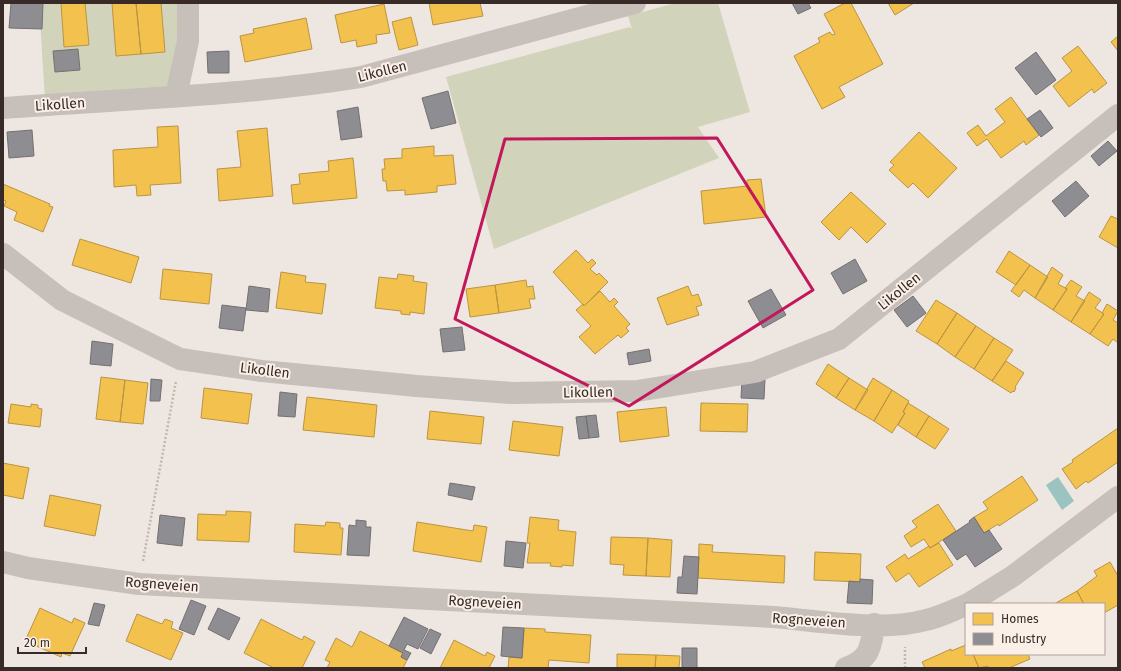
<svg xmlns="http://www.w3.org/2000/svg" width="1121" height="671" font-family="'Fira Sans',sans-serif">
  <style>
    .green { fill: #d1d4ba }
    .water { fill: #9bc3bf }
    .homes { fill: #f2c14e; stroke: #ba9442 }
    .industry { fill: #8d8d92; stroke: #747072 }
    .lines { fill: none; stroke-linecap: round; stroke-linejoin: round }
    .path { stroke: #c0b7b2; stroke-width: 2.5; stroke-dasharray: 2 2; stroke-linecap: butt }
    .minor { stroke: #c7bfba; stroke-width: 22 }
    .marked { fill: none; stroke: #c2185b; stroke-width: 3; stroke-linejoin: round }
    .labels { text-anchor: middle; stroke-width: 4; stroke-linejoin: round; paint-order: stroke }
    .street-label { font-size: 14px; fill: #382b27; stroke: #fbf0e8 }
  </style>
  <rect width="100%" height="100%" fill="#eee7e1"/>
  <path class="green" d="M39,3H189L174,97L45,101Z
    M675,3H718L750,112L698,127L719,158L494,249L446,77L630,27L632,29L628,16Z"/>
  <path class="water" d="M1058,477L1074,501L1062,510L1046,485Z"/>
  <path class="homes" d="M61,3H85L89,45L64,47Z
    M112,3H136L141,54L116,56Z
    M136,3H161L165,52L141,54Z
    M429,3H480L483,16L433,25Z
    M845,3H851L883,64L839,87L845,97L822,109L794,56L820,42L818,38L830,32L832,35L835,34L824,14Z
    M888,3H914L895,15Z
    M384,4L390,33L376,35L377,43L357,47L356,40L341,43L335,15Z
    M411,17L418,45L399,50L392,22Z
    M306,18L312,49L245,62L240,36L254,33L253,29Z
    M1118,36V51L1111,42Z
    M1078,46L1107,83L1094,93L1092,89L1069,107L1053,86L1072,71L1062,58Z
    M1011,97L1039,135L1026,145L1024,141L1001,158L987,139L977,146L967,133L978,125L986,136L1005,122L995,109Z
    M178,126L181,183L150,185L151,195L137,196L136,185L114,187L113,150L158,147L157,127Z
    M267,128L273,196L219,201L217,169L241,167L237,131Z
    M919,132L957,168L928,198L913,183L908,188L889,170L894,165L890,162Z
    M434,146V156L453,155L456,184L437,186V192L405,195V190L387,191L386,181H383L382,169H385L384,159L402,158V149Z
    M353,158L357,198L293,204L291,185L300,184L299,174L329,171L328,161Z
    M761,179L766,217L704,224L701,191L747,186V180Z
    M3,184L50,204L49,206L53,207L43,232L14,220L17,212L4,206L6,201L3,200Z
    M851,192L886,224L867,243L851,227L839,240L821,222Z
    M1111,216L1118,219V248L1099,237Z
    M80,239L139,257L131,283L72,265Z
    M576,250L588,263L592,259L596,263L590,269L597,275L599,273L608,282L584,306L553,272Z
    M1009,251L1030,265L1016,285L996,272Z
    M1030,265L1048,277L1035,298L1024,290L1019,297L1011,291Z
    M1052,267L1063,275L1058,284L1067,289L1053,310L1035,298Z
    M163,269L212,274L209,304L160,299Z
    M281,272L306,276L305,282L326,284L322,314L276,308Z
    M398,274L414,276L413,281L427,283L424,314L410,312V315L401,314V311L375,308L379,277L397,279Z
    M526,280L527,287L533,286L535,299H529L531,308L499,313L495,285Z
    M1071,280L1082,287L1076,296L1085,301L1071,322L1053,310L1067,289L1065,288Z
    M495,285L499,313L470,317L466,289Z
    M688,286L692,296L698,294L702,305L696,307L699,315L667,325L657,298Z
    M600,291L610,302L614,298L618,302L614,306L630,324L626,328L629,331L621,338L618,335L595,354L579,337L591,326L576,310L583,304L584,306Z
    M1089,292L1101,300L1095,308L1104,314L1090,334L1071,322Z
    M936,300L957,313L937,344L916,331Z
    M1107,304L1118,311L1113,320L1118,323V343L1113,339L1108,346L1090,334L1104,314L1102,313Z
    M957,313L976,326L955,357L937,344Z
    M976,326L994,338L974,369L955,357Z
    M994,338L1013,350L992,381L974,369Z
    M1006,361L1024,373L1015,387L1016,388L1014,392L1013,391L1011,393L992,381Z
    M828,364L849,378L836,398L816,384Z
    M101,377L125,380L120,422L96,419Z
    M849,378L868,390L855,410L836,398Z
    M873,378L892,390L874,421L855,410Z
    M125,380L148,383L143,424L120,422Z
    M204,388L252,394L248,424L201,418Z
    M892,390L909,401L903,412L905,413L892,433L874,421Z
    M307,397L377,405L374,437L303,430Z
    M701,403L748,404L747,432L700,431Z
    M908,403L929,416L916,437L898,425L905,413L903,412Z
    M11,404L31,407V404L38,405V408L42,409L40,427L8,423Z
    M666,407L669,436L620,442L617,412Z
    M430,411L484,417L481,444L427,439Z
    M929,416L949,429L935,449L916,437Z
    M513,421L563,427L559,456L509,450Z
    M1118,428V462L1088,483L1086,481L1076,489L1062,469L1073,462L1072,460Z
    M3,463L29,468L23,499L3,495Z
    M1022,476L1038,500L999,526L998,524L984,533L974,517L988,509L983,502Z
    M50,495L101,505L95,536L44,526Z
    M938,504L956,531L930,548L924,539L911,547L904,536L917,527L912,521Z
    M226,511L251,512L249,542L197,540L198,514L226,515Z
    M530,517L559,520L558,530L576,532L573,566L562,565V567L550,566L551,563H527L530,543H527Z
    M326,522L340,523V528H343L341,555L294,552L295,524L325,526Z
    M417,522L473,531L474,525L487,527L481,562L413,551Z
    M611,537L648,538L646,576L623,575L624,565L610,564Z
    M648,538L672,540L670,577L646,576Z
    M939,543L953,565L919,587L909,573L896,582L886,567L905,554L908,559L929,546L930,548Z
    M699,544L713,545L712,552L785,556L784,583L698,578Z
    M815,552L861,554L860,582L814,580Z
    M1110,562L1118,576V605L1104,613V604H1084L1077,591L1097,576L1094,571Z
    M1077,591L1084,604H1054Z
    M40,608L72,623L74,618L85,623L70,656L62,653L61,657L25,641Z
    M137,614L162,624L165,619L173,622L171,628L183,633L171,660L126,641Z
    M261,619L302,640L304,636L315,642L302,668H274L244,653Z
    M524,628L545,629V632L591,635L589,663L549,660L548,668H508L509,657L522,658Z
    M360,631L403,653L401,657L407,660L403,668H327L330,662L325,660L336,638L352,647Z
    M454,640L485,656L487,652L495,656L489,668H440Z
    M966,645V654H973L979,668H925L922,662L951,649V651Z
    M617,654L656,655L655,668H617Z
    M973,654H1028L1030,659L1009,668H989L988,666L979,668Z
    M656,655L680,656L679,668H655Z"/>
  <path class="industry" d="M11,3H43L42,29L9,28Z
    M792,3H808L811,8L798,14Z
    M78,49L80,70L55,72L53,51Z
    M229,51V73H208L207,52Z
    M1036,52L1056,80L1036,95L1015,68Z
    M448,91L456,123L431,129L422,98Z
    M358,107L362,137L341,140L337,111Z
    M1040,110L1053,128L1041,137L1027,119Z
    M32,130L34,156L9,158L7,132Z
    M1108,141L1117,151L1099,166L1091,156Z
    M1076,181L1089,196L1065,217L1052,201Z
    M855,259L867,281L843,294L831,273Z
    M249,286L270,289L268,312L246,310Z
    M771,289L786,315L763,328L748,301Z
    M913,296L926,313L907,327L894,310Z
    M222,305L246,308L243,331L219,328Z
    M462,327L465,350L443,352L440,329Z
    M92,341L113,344L111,366L90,364Z
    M649,349L651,361L629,365L627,353Z
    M742,378L765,379L764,399L741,398Z
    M151,379L162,380L160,401H150Z
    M280,392L297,394L295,417L278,416Z
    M596,415L599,437L589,438L586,416Z
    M586,416L589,438L579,439L576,417Z
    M450,483L475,487L472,500L448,495Z
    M160,515L185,518L182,546L157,543Z
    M974,517L984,533L989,530L1002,549L975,567L966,554L957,560L943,540L970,522L969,521Z
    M356,520L366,521V527H371L369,556L347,555L349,525L356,526Z
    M506,541L526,543L523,568L504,566Z
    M684,556L699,557L697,594L677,593L678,577H682Z
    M860,579L873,580L872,604L847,603L849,581L860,582Z
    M191,600L206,606L194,635L179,629Z
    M94,603L105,605L99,626L88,624Z
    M218,608L240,618L229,640L208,629Z
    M404,617L428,629L418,649L407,644L404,650L411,653L407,660L401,657L403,653L389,646Z
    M503,627L524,628L522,658L501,656Z
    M430,629L441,634L431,654L420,648Z
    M682,648H697V668H682Z"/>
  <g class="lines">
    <path class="path" d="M143,561L176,381
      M905,668V647"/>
    <path class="minor" d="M176,96L188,41V3
      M3,108C122,99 243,96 361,77L635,3
      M3,254L62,300L180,359L262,371L417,386L512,393L637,391L755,372L839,339L1118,115
      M3,562L28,568L139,584L774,617C818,621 883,632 926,620C940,617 953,610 966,605
      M968,604L1013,576L1118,497
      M846,668C870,659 871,648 874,624"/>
  </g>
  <path class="marked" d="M717,138L813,290L629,406L455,319L505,139Z"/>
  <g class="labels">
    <g class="street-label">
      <text transform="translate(382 71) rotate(-14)" y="5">Likollen</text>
      <text transform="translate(60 104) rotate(-4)" y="5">Likollen</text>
      <text transform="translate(899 291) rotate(-39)" y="5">Likollen</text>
      <text transform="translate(265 370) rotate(7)" y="5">Likollen</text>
      <text transform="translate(588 392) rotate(-1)" y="5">Likollen</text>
      <text transform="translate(162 584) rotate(4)" y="5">Rogneveien</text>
      <text transform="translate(485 602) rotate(3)" y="5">Rogneveien</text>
      <text transform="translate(809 620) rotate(4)" y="5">Rogneveien</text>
    </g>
  </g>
  <rect width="1121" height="671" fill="none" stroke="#382b27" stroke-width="8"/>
  <rect x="965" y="603" width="140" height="52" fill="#fbf0e8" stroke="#ada19b"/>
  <rect x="973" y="613" width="20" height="12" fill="#f2c14e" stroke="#ada19b"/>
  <text x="1001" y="623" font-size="12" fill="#382b27">Homes</text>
  <rect x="973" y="633" width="20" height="12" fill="#8d8d92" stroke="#ada19b"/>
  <text x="1001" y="643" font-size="12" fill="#382b27">Industry</text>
  <path d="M18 647v6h68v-6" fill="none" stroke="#382b27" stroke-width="2"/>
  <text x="24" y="647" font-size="12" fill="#382b27" stroke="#fbf0e8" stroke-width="3" paint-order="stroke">20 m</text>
</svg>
